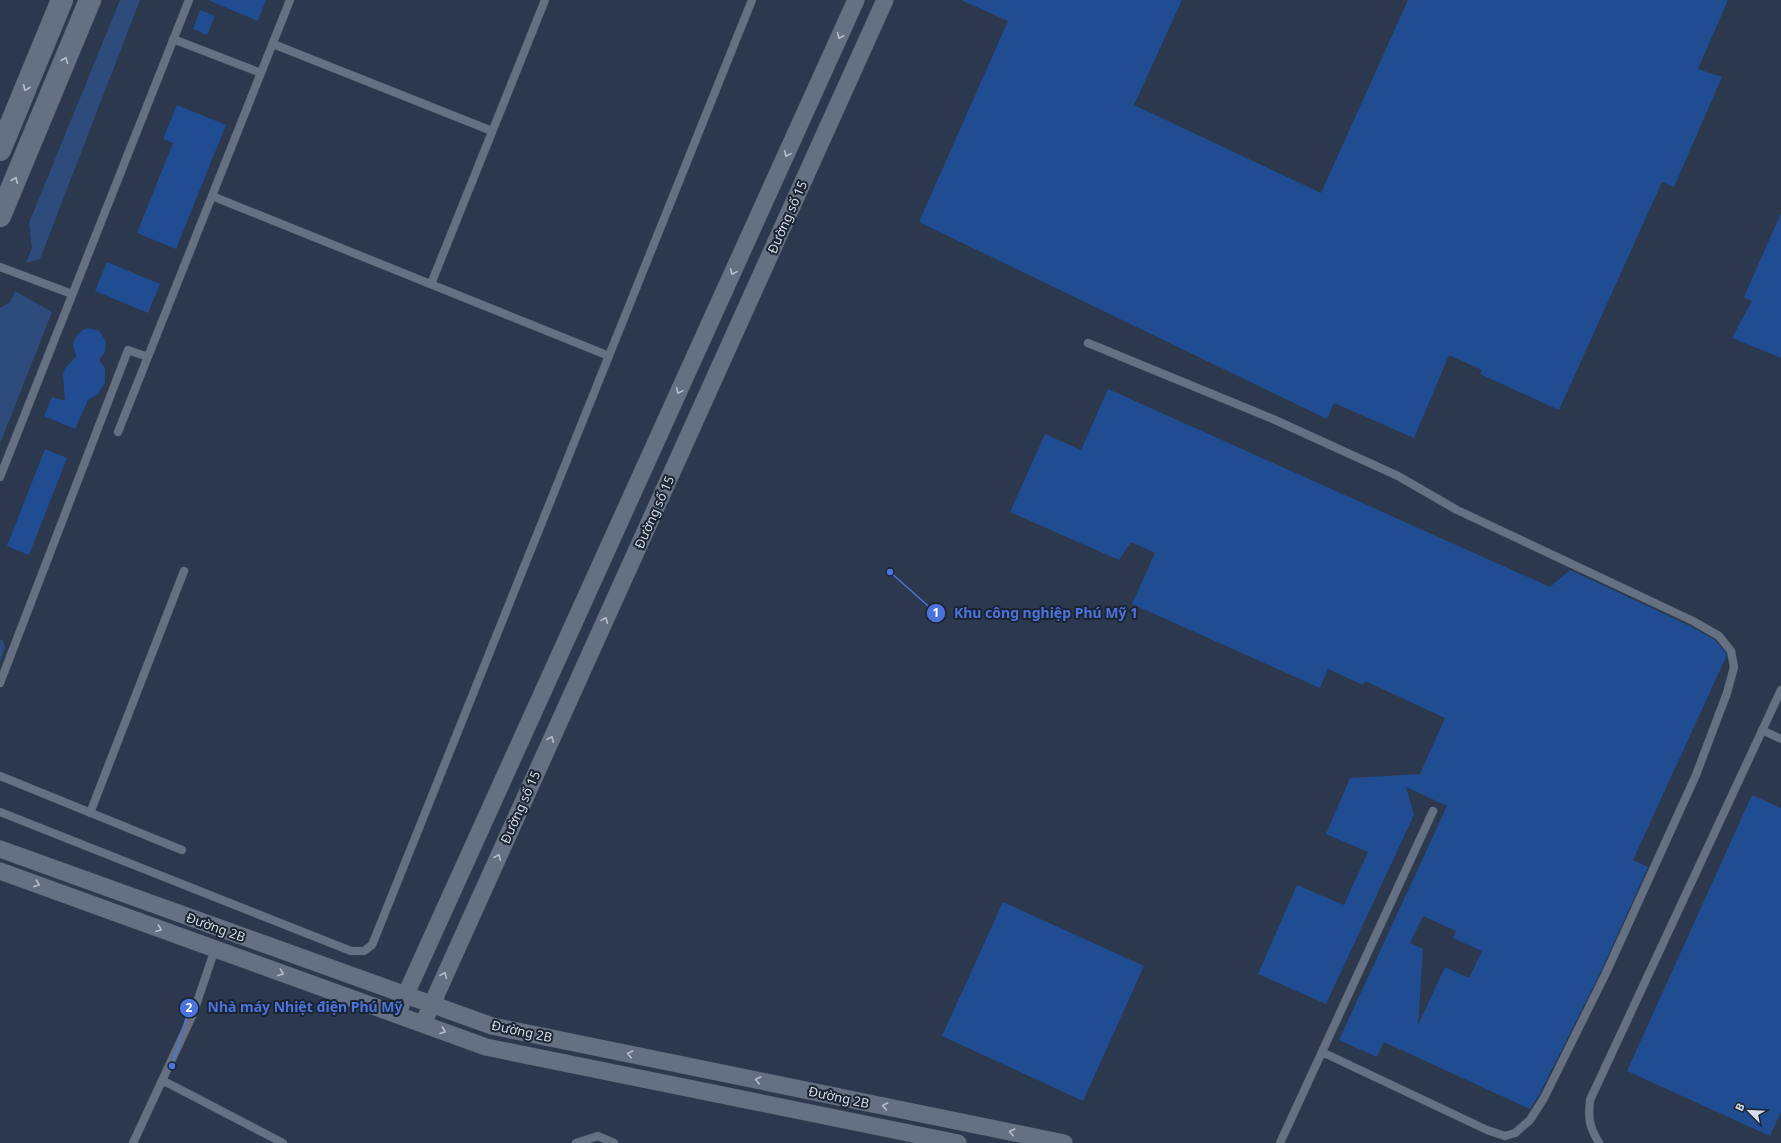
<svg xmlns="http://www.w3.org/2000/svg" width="1781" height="1143" font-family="'Noto Sans',sans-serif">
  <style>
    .built { fill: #2b384d }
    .green { fill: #2d4b7b }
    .building { fill: #204d91; fill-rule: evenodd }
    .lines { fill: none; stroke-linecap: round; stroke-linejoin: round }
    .lane-casing { stroke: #424a57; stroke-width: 9 }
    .street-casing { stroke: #424a57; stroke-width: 18 }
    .secondary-casing { stroke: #424a57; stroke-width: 23 }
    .lane { stroke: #657183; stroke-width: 8 }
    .street { stroke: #657183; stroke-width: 17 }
    .secondary { stroke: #657183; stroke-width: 22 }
    .oneway { stroke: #b5bdca }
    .labels { text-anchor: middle; stroke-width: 4; stroke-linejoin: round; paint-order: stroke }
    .street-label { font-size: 13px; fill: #d7dee8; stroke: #1a2433 }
    .leader { fill: none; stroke: #4c72dc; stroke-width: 1.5 }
    .callout-dot { fill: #4c72dc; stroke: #1a2433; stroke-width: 1.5 }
    .mark-label { font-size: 12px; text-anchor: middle; font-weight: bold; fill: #fff }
    .callout-label { font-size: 14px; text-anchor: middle; font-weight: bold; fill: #4c72dc; stroke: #1a2433; stroke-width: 4; stroke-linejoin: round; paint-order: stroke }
  </style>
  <rect width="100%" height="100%" fill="#242e3e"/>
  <path class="built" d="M0,0H1781V1143H0Z"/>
  <path class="green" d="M120,0H140L40,259L26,263L32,248L29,223Z
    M15,291L52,312L0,444V308L10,302Z
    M0,639L3,641L5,647L0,662Z"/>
  <path class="building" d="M208,0H266L258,21Z
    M961,0H1182L1134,105L1321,193L1408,0H1728L1698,69L1722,77L1674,187L1662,182L1559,410L1480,374L1482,370L1449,355L1414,438L1334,403L1327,419L919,222L1008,21Z
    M200,10L215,16L207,35L193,29Z
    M177,105L226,125L176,249L137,233L173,143L163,139Z
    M1781,213V358L1732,338L1752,301L1744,297Z
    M107,262L160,284L148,313L95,291Z
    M88,328L99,331L106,341L105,352L99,360L105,368V383L98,394L88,400L75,429L44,416L52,397L65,401L63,375L65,368L76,357L73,344L75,338L82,330Z
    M1108,389L1550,587L1570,570L1690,626L1715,640L1726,653V657L1633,860L1648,867L1601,971L1539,1095L1530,1109L1384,1042L1377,1057L1339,1040L1447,806L1406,787L1414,815L1326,1004L1258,974L1297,885L1344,905L1368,852L1326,834L1350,778L1420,774L1445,718L1365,681L1363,685L1328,669L1320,688L1132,604L1155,553L1131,542L1119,560L1010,512L1045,434L1081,450ZM1423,916L1456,931L1453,938L1482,951L1469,978L1445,967L1418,1025L1423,949L1410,943Z
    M45,449L67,458L29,555L7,546Z
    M1752,795L1781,808V1112L1770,1136L1627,1071Z
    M1003,902L1144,966L1083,1101L942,1036Z"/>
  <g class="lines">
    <g class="lane-casing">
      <path id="lane" d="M173,39L261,73
        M273,44L492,131
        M212,196L609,356
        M0,267L72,294
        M431,284L545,0
        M1088,343L1273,419L1398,476L1457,510L1693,621L1719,636L1731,651L1734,667L1727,693L1696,775L1606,973L1544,1098L1530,1120L1515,1133L1505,1136L1487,1130L1322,1052
        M118,432L290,0
        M0,477L189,0
        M0,683L128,350L148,357
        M1762,730L1781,739
        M0,776L182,850
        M0,812L351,951H364L372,945L752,0
        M90,813L184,571
        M162,1080L283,1143
        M133,1143L193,1014L215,949
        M576,1143L598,1136L614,1143
        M1280,1143L1433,811
        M1599,1143C1589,1126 1588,1119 1590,1100L1781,690"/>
    </g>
    <g class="street-casing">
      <path id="street" d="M0,849L492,1026L1064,1143
        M0,871L486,1047L958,1143
        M397,1014L856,0
        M423,1024L885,0"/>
    </g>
    <g class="secondary-casing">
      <path id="secondary" d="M0,150L62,0
        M0,216L90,0"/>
    </g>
    <use href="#lane" class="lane"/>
    <use href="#street" class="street"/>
    <use href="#secondary" class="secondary"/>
  </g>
  <defs><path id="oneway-chevron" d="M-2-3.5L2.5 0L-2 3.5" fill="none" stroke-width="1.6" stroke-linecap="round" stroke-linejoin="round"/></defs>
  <g class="oneway">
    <use href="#oneway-chevron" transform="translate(840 36) rotate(114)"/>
    <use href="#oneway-chevron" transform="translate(65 60) rotate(-67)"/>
    <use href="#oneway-chevron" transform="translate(26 88) rotate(112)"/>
    <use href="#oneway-chevron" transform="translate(787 154) rotate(114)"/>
    <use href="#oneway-chevron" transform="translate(15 180) rotate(-67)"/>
    <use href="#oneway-chevron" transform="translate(733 272) rotate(114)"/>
    <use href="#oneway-chevron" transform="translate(679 391) rotate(114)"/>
    <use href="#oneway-chevron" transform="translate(605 620) rotate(-66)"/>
    <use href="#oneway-chevron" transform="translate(551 739) rotate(-66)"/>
    <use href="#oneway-chevron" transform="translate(498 857) rotate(-66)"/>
    <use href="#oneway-chevron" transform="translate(37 884) rotate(20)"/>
    <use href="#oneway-chevron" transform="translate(159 929) rotate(20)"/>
    <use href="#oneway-chevron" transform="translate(281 973) rotate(20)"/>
    <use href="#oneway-chevron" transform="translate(444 975) rotate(-66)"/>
    <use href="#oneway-chevron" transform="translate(443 1031) rotate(20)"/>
    <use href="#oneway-chevron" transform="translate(630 1054) rotate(-168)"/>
    <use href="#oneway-chevron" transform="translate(758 1080) rotate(-168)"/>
    <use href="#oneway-chevron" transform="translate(885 1106) rotate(-168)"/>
    <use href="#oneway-chevron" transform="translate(1012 1132) rotate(-168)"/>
  </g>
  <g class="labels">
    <g class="street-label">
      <text transform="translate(787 217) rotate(-66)" y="5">Đường số 15</text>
      <text transform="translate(654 512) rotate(-66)" y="5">Đường số 15</text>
      <text transform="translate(520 807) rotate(-66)" y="5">Đường số 15</text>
      <text transform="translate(216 927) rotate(20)" y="5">Đường 2B</text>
      <text transform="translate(522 1031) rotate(12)" y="5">Đường 2B</text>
      <text transform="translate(839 1097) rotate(12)" y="5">Đường 2B</text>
    </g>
  </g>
  <path class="leader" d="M890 572L936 613M172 1066L189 1008"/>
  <g class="callout-dot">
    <circle cx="890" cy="572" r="4"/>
    <circle cx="172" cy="1066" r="4"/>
    <circle cx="936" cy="613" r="10"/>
    <circle cx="189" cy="1008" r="10"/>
  </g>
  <g class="mark-label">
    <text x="936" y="617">1</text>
    <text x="189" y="1012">2</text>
  </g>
  <g class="callout-label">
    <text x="1046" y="618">Khu công nghiệp Phú Mỹ 1</text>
    <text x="305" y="1012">Nhà máy Nhiệt điện Phú Mỹ</text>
  </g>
  <g transform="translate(1749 1111) rotate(294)" stroke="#1a2433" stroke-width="3" paint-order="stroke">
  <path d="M0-3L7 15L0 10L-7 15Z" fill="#d7dee8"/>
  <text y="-6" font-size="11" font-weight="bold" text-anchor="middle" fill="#d7dee8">B</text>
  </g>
</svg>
